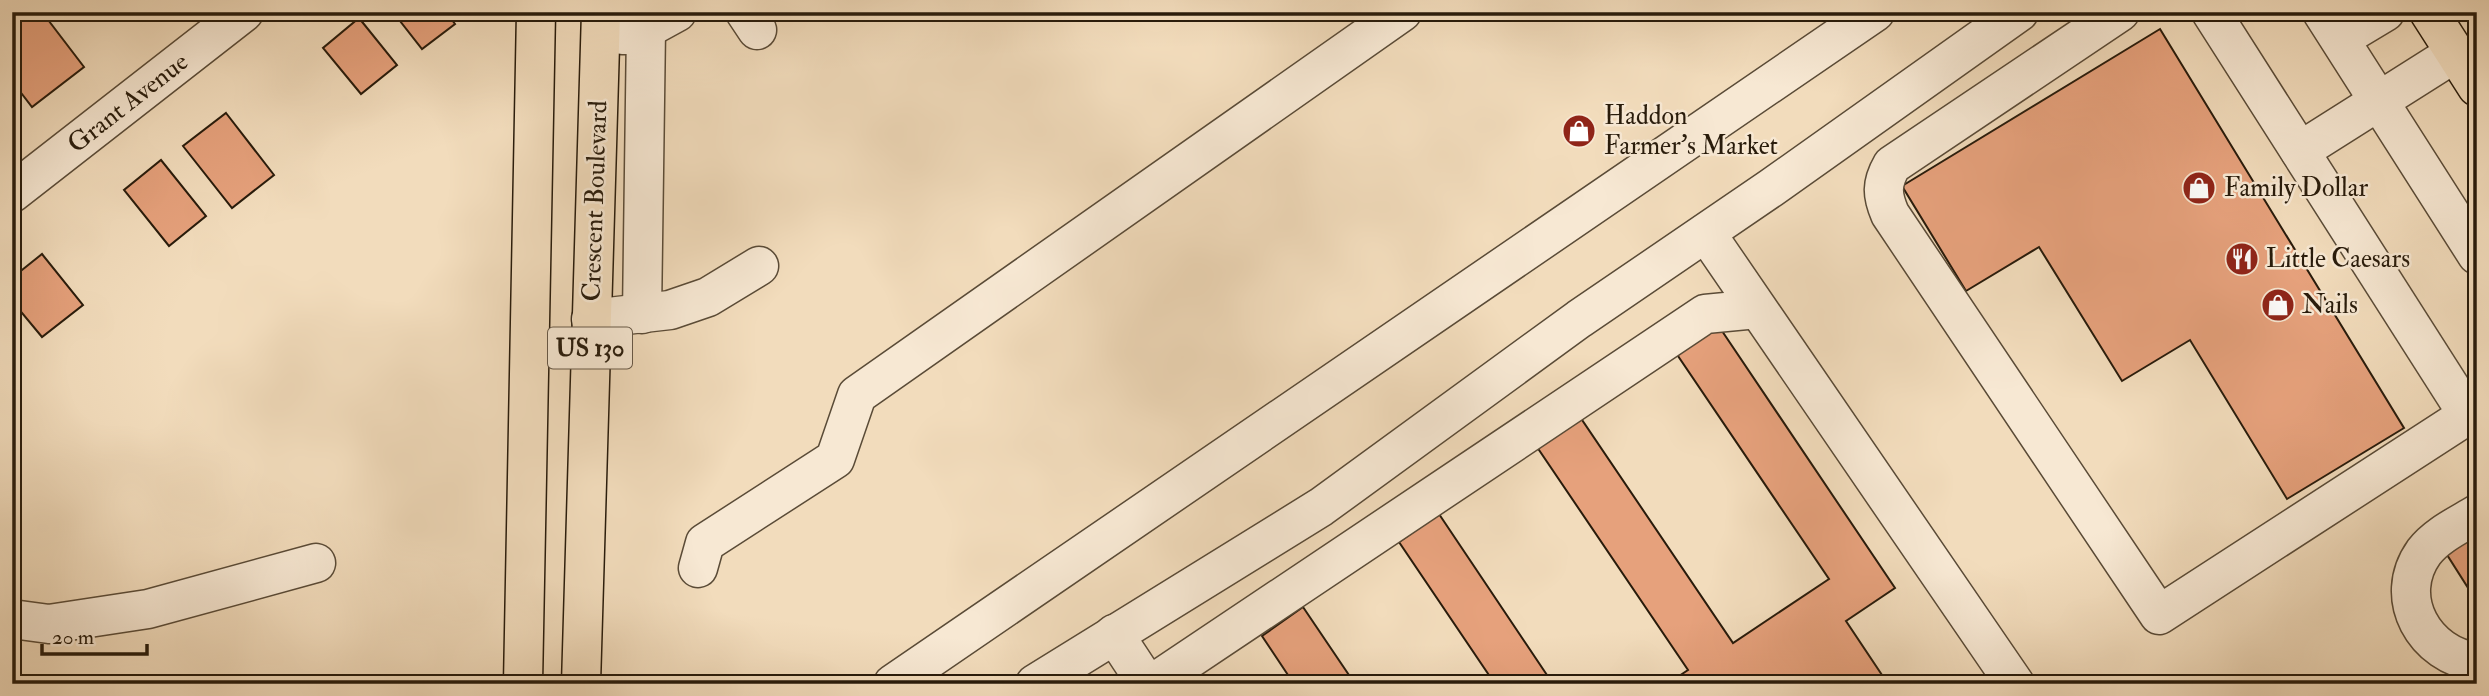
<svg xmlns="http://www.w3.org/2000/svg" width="2489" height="696" font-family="'IM FELL Double Pica',serif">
	<rect width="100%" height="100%" fill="#f2dcbc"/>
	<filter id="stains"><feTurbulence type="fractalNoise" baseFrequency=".00286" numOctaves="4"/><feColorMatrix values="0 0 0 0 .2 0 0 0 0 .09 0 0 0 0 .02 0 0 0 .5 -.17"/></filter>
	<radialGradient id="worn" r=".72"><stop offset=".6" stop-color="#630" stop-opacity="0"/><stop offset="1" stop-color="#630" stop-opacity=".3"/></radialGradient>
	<g fill="#e6a17c" stroke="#281b0b" stroke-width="2">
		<polygon points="30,12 42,12 84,67 32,107 12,81 12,26"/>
		<polygon points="393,12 446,12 455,24 422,49"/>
		<polygon points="359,18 397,65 361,94 323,48"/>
		<polygon points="2160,29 2404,428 2287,499 2190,340 2122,381 2039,247 1966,291 1902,186"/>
		<polygon points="226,113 274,175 232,208 183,146"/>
		<polygon points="161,160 206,216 169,246 124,190"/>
		<polygon points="42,254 83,305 42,337 12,301 12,278"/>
		<polygon points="1718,325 1895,588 1846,621 1888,684 1667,684 1688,670 1537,447 1580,417 1733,643 1829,579 1676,353"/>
		<polygon points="1439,514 1553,684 1495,684 1399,542"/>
		<polygon points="2477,530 2477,602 2444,550"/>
		<polygon points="1303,607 1355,684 1294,684 1262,636"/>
	</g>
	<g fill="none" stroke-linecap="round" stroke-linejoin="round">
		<defs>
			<g id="minor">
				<polyline points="745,12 757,30"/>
				<path d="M2120 12 1892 165C1881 184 1882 195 1890 214L2159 615 2477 409"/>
				<polyline points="2211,12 2468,415"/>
				<polyline points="2322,12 2477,255"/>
				<polyline points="622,35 635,35 677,12"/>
				<polyline points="2340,39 2385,12"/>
				<polyline points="2300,151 2455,53"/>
				<polyline points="12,193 244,12"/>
				<polyline points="1706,233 2015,684"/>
				<polyline points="642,314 646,29"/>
				<polyline points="591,319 670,310 708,297 759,266"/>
				<path d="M2477 514C2459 525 2437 535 2424 552 2391 598 2425 656 2477 662"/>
				<polyline points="698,568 705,543 835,459 857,395 1402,12"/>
				<polyline points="12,619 49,624 148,609 316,563"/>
				<polyline points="1114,634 1147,684"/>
				<polyline points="893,684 1875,12"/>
				<polyline points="1035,684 1321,507 1579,319 1771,188 2019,12"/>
				<polyline points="1152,684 1705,314 1757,309"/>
			</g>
			<polyline id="major" points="2429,12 2477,87"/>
			<g id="highway">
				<polyline points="523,684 536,12"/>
				<polyline points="581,684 601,12"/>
			</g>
		</defs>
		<use href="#minor" stroke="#5a4b37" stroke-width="41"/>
		<use href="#major" stroke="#281b0b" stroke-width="41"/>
		<use href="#highway" stroke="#281b0b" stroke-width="41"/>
		<use href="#minor" stroke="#f7e8d3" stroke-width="38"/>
		<use href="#major" stroke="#f2dcbc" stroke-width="38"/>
		<use href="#highway" stroke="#f2dcbc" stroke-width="38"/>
	</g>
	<defs>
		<symbol id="shop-disc" viewBox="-11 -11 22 22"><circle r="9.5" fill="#8f2418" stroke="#f7e8d3"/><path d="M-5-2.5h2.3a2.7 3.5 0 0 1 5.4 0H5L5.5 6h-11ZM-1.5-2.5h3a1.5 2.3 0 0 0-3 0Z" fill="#fff"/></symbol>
		<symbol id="restaurant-disc" viewBox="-11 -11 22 22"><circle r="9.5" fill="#8f2418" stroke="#f7e8d3"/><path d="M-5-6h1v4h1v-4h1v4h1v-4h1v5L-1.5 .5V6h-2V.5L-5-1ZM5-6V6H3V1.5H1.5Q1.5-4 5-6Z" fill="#fff"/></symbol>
	</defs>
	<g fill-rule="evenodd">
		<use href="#shop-disc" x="1560" y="112" width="38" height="38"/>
		<use href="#shop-disc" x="2180" y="169" width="38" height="38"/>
		<use href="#restaurant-disc" x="2223" y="240" width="38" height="38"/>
		<use href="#shop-disc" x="2259" y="286" width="38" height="38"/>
	</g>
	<g text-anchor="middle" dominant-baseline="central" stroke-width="5" stroke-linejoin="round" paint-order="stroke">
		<rect fill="#f7e8d3" stroke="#665847" stroke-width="2" x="548" y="327.5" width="84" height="41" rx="5"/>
		<g font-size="24" font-weight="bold" fill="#281b0b">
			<text x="590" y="348">US 130</text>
		</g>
		<g font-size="26" fill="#281b0b" stroke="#f7e8d3">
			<text transform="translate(128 103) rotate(-38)">Grant Avenue</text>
			<text transform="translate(595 201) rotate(-88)">Crescent Boulevard</text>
		</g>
		<g font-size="26" fill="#281b0b" stroke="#f7e8d3" text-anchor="start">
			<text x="1604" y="116">Haddon<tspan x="1604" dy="30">Farmer's Market</tspan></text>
			<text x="2224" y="188">Family Dollar</text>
			<text x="2266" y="259">Little Caesars</text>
			<text x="2302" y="305">Nails</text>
		</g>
	</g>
	<rect width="2489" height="696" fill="none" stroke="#f2dcbc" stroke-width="42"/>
	<rect x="14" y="14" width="2461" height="668" fill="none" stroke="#281b0b" stroke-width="3.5"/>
	<rect x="21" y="21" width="2447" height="654" fill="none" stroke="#281b0b" stroke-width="2"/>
	<path d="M42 644v10h105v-10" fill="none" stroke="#281b0b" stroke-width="3.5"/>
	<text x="52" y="644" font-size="21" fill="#281b0b" stroke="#f7e8d3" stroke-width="5" paint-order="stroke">20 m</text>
	<rect width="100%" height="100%" filter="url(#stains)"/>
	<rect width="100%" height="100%" fill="url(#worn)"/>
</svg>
